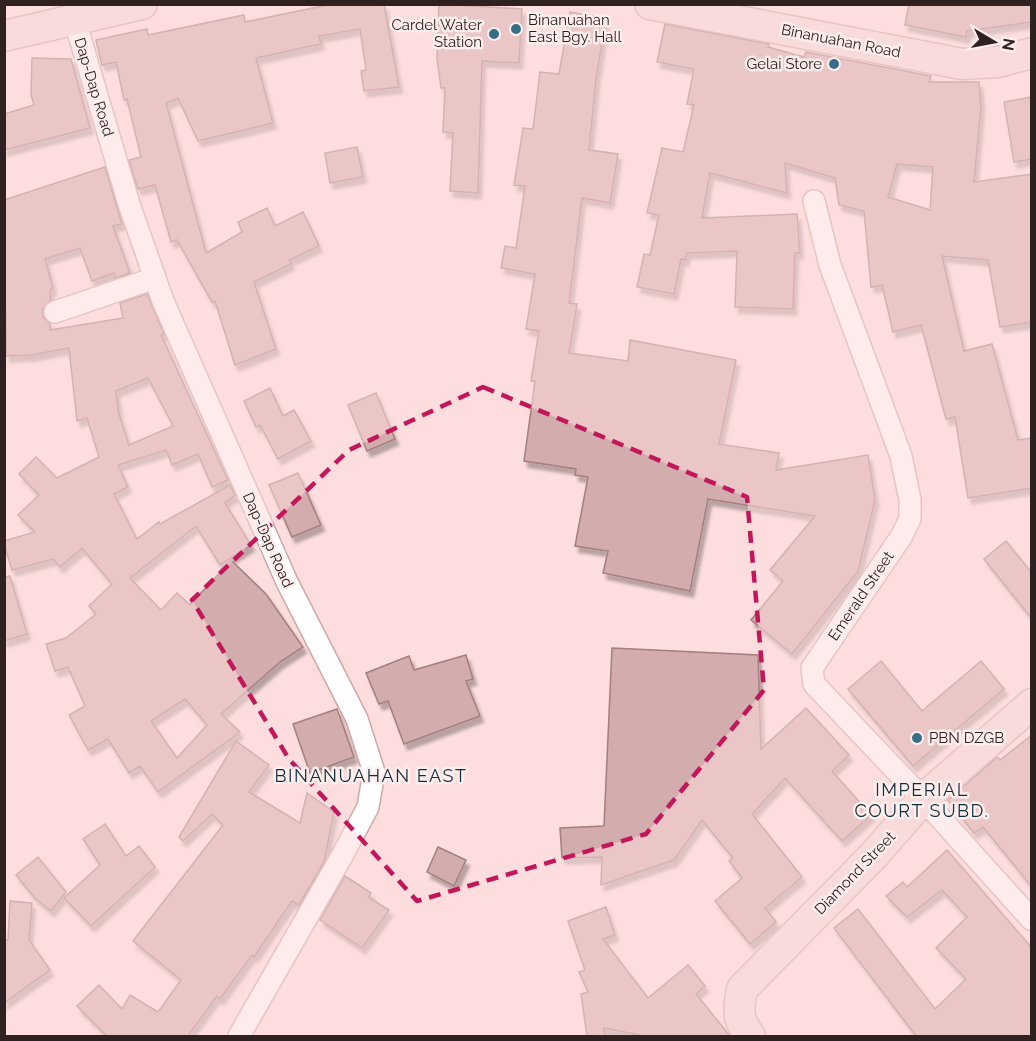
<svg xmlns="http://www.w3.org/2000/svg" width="1036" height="1041" font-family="Raleway,sans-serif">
	<defs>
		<filter id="shadow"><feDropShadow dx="3.5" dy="6" stdDeviation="1.5" flood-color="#0004"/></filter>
	</defs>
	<rect width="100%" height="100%" fill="#fddddd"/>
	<g fill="#d3acad" stroke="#a37f7f" stroke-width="1.5" fill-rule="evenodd" filter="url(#shadow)">
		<polygon points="332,4 384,4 399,87 364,91 361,71 366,70 360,29 319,36 321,44 256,58 273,123 198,141 178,98 166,103 206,253 242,232 238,222 267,208 275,226 303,212 319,246 289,260 291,264 254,282 276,349 235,365 215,301 212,302 177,240 171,242 155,185 138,189 129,160 141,157 127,99 124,100 116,62 102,65 96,40 147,29 148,35 244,15 245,22"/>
		<polygon points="439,4 522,9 519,63 482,61 478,193 450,191 453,133 443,132 445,88 441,88 437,59"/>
		<polygon points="909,4 1032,4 1032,22 967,31 966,37 905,25"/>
		<polygon points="570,12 606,18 596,79 589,150 618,154 610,203 582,198 569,303 577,304 569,353 628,361 630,340 736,360 719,444 779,453 776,470 868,455 875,500 858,571 792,654 751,620 783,581 770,570 815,516 708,499 690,591 603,573 608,551 575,546 588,477 575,475 576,469 524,461 535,381 531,381 539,331 526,329 535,274 501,268 505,246 516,248 525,186 514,185 523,128 533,129 540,72 559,74"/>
		<path d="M665 24 769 44 768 47 804 57 806 52 931 76 929 82H979L981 106 974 182 1032 174V322L1000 327 988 260 942 256 964 351 992 344 1018 440 1032 438V488L968 498 955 417 946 419 921 325 893 332 882 285 871 287 864 211 839 205 835 178 785 163 787 193 710 173 702 218 797 214 800 253H795L793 309 735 307 737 251 687 253 685 260 681 259 674 294 637 287 644 254 650 255 659 215 647 213 662 148 683 152 694 105 687 104 694 69 657 62ZM897 164 933 167 930 210 888 197Z"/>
		<polygon points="32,58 71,59 90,128 4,150 4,114 34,105 31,95"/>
		<polygon points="1032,97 1032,159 1014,162 1004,102"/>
		<polygon points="357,147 363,177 330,183 325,153"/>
		<path d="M105 167 122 224 113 226 130 273 115 278 114 273 92 281 80 248 45 259 53 288 50 290V301L43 309V317L50 323V330L123 318 120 303 147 294 164 334 161 335 228 480 212 487 198 454 172 465 166 450 118 465 128 487 114 494 137 539 159 522 160 524 230 485 235 495 225 503 251 545 220 565 196 526 130 578 161 610 177 593 190 605 231 560 266 594 303 647 280 662 221 714 240 732 158 792 140 766 129 773 108 739 88 750 69 715 85 706 68 667 55 671 46 644 66 638 96 614 89 606 112 584 82 548 60 567 53 559 12 570 4 544V541L35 532 18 515 39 495 19 474 36 457 57 478 99 457 87 418 77 421 69 348 32 355 6 356 4 200ZM148 378 173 426 129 445 119 414 116 391ZM185 699 207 725 177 758 151 721Z"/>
		<polygon points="270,388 283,416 294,410 311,441 278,459 260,425 256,427 244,401"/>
		<polygon points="376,393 395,439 367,451 348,405"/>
		<polygon points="298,473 321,525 292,537 269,485"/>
		<polygon points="1006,541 1032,573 1032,619 984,559"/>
		<polygon points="10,576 27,634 4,641 4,577"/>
		<polygon points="612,648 758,655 761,749 806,708 849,755 832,771 871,815 842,841 785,778 752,814 802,877 765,908 776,922 750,944 715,901 742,878 729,861 733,858 702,820 674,860 601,885 602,857 562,858 560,828 604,826"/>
		<polygon points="466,655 473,679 466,681 480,716 404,744 388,701 379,704 366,673 409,656 414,670"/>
		<polygon points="881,661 922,711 981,661 1004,689 913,766 848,689"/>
		<polygon points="337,709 354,757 310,773 293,724"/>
		<polygon points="1032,735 1032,887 983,827 974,833 948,800 997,757 1000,760"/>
		<polygon points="236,741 269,765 249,792 300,823 307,793 334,812 324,862 299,905 292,901 254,957 252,955 220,999 217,996 188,1036 107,1036 77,1006 99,985 122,1009 130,995 158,1012 181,980 133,941 223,825 212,814 183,841 179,837"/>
		<polygon points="105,824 126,856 139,846 155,867 91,926 64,898 100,865 83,839"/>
		<polygon points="438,847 466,860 454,886 427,872"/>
		<polygon points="947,850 1032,948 1032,1036 916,1036 834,928 858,909 935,1009 966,979 936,948 967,917 942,890 907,917 886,896 903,882 907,887"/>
		<polygon points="38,857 66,892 51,911 34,897 16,875"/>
		<polygon points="345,876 371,893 368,897 389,910 362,948 320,920"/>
		<polygon points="10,901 32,903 29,940 50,970 4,1003 4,940 8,940"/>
		<polygon points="606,907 615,935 603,939 648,998 688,965 705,986 696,994 730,1036 644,1036 604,1028 605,1036 587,1036 581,994 588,992 579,972 585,970 568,921"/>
	</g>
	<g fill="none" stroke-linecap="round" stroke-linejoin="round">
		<defs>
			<g id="street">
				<polyline points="75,21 129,204 163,301 287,582 357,719 374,772 368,807 342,856 239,1036"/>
				<polyline points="814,201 830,265 901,456 910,500 910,519 901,537 812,668 814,684 923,799 1032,920"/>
				<polyline points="55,312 155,278"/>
			</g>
			<g id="secondary">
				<polyline points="650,4 962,64 998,62 1032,53"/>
				<polyline points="4,36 142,4"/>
				<path d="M750 1036C737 1019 738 1010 742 989L874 855 923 799 1032 704"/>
			</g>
		</defs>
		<use href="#street" stroke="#cea7a7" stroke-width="24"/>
		<use href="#secondary" stroke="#cea7a7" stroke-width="33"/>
		<use href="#street" stroke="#fff" stroke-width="21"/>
		<use href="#secondary" stroke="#f4d9da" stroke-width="30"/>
	</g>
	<path d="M0 0H1036V1041H0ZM483 387 747 497 764 690 646 834 417 901 289 759 192 600 349 450Z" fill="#fddddd" fill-opacity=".55" fill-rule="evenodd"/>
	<path fill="none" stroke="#c2185b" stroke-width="4.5" stroke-dasharray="12 8" stroke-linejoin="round" d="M483 387 747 497 764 690 646 834 417 901 289 759 192 600 349 450Z"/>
	<g fill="#346f87" stroke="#fee" stroke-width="2">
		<circle cx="516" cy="29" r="6"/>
		<circle cx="494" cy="34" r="6"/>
		<circle cx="834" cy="64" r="6"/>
		<circle cx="917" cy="738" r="6"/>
	</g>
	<g text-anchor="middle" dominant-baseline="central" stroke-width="5" stroke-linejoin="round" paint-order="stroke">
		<g font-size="15" fill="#302121" stroke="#fee" text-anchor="start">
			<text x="528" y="20">Binanuahan<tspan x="528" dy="17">East Bgy. Hall</tspan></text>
			<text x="482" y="25" text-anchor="end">Cardel Water<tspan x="482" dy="17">Station</tspan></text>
			<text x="822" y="64" text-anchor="end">Gelai Store</text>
			<text x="929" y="738">PBN DZGB</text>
		</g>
		<g font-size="15" fill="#302121" stroke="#fee">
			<text transform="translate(841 41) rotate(11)">Binanuahan Road</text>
			<text transform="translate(94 87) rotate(73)">Dap-Dap Road</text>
			<text transform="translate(268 540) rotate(66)">Dap-Dap Road</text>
			<text transform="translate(861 596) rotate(-56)">Emerald Street</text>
			<text transform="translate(855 873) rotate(-46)">Diamond Street</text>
		</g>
		<g font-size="18" letter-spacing="1.5" fill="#112d39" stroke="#fee">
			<text x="371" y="775">BINANUAHAN EAST</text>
			<text x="922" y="789">IMPERIAL<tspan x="922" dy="21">COURT SUBD.</tspan></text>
		</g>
	</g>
	<rect width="1036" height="1041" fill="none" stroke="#302121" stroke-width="12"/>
	<g transform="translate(994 42) rotate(100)" stroke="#ffeeee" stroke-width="4.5" paint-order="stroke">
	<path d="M0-4.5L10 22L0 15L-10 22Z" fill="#302121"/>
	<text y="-9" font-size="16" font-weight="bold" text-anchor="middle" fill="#302121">N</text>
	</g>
</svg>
